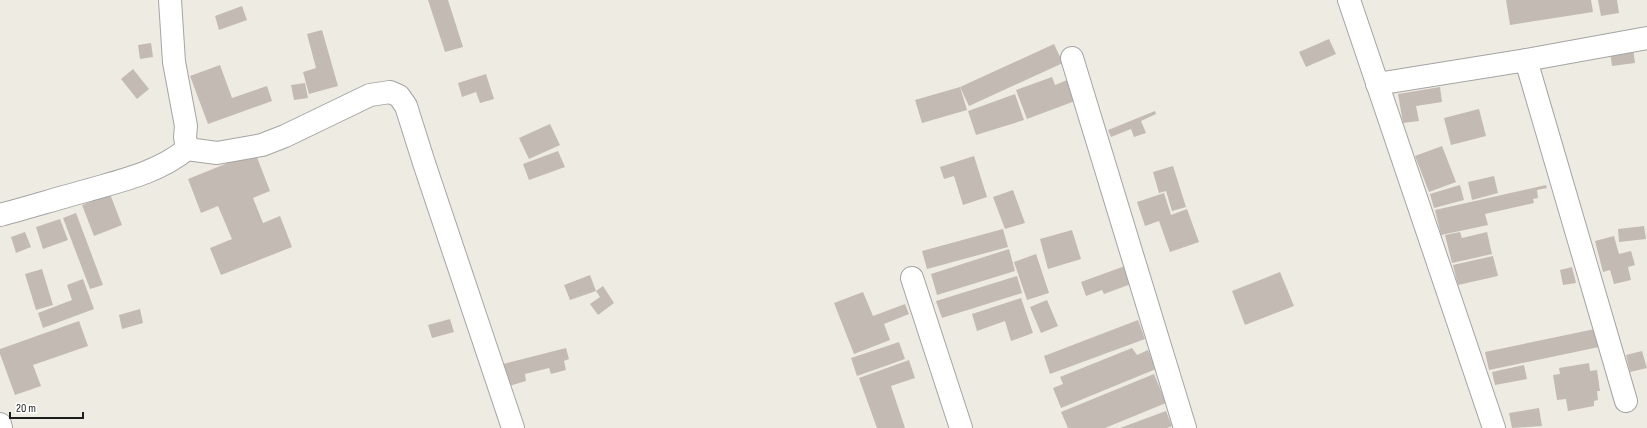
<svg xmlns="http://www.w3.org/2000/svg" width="1647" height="428" font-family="'Sofia Sans Condensed',sans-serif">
	<rect width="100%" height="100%" fill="#eeebe3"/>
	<g fill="#c3bab3">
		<polygon points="428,0 448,0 463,47 445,52"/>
		<polygon points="1506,0 1591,0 1593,12 1510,25"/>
		<polygon points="1598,0 1617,0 1619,13 1601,16"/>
		<polygon points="242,6 247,20 219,30 215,16"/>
		<polygon points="322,30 338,86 309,94 303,72 316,68 307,34"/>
		<polygon points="1329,39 1336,54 1306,67 1299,52"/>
		<polygon points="151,43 153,57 140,59 138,45"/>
		<polygon points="1054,44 1063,63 969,106 960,87"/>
		<polygon points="1633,48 1635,63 1612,66 1610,51"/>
		<polygon points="220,65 232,98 267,86 272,101 208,124 190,76"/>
		<polygon points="133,69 149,89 137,99 121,79"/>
		<polygon points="486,74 494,99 480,103 476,92 462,97 458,83"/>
		<polygon points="1052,77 1055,85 1067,80 1075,101 1027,119 1016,90"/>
		<polygon points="305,83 308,98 294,100 291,85"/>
		<polygon points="960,87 967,110 922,123 915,100"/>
		<polygon points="1440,87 1442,102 1416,106 1419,121 1403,123 1398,94"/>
		<polygon points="1015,94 1024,120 976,135 968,111"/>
		<polygon points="1479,109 1486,136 1451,145 1444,118"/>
		<polygon points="1155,111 1156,114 1141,121 1146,133 1134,137 1131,129 1111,137 1108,130"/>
		<polygon points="550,124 560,145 529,159 519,138"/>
		<polygon points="1442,146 1456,182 1429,192 1415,156"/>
		<polygon points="558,151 565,167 529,180 523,164"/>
		<polygon points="255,152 270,191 253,198 263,223 280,216 292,247 221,275 210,248 232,239 218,206 201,213 188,179"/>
		<polygon points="974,156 987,197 963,205 954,176 944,179 940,167"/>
		<polygon points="1173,166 1186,207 1172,211 1166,191 1159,193 1153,172"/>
		<polygon points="1494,176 1498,193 1472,200 1468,182"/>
		<polygon points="1460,185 1464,200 1434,208 1430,194"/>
		<polygon points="1546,185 1547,188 1537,190 1538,198 1533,199 1534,203 1485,214 1488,225 1441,235 1435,210"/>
		<polygon points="1013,190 1025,223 1005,229 993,197"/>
		<polygon points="1164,193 1171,215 1187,209 1199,242 1170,252 1159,221 1145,226 1137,202"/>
		<polygon points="110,194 122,225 94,236 82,205"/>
		<polygon points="76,213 103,285 90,289 63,218"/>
		<polygon points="60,219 68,240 43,249 36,227"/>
		<polygon points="1644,226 1646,239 1619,242 1618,229"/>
		<polygon points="1003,229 1008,247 927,269 922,251"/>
		<polygon points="1072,230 1081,259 1048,269 1040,239"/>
		<polygon points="25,232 31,247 16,253 11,237"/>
		<polygon points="1460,232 1462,238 1487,232 1492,254 1452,263 1445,235"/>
		<polygon points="1614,236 1619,254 1631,251 1635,265 1628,267 1631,280 1614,284 1610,270 1603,272 1595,241"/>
		<polygon points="1009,249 1015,271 937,295 931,274"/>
		<polygon points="1036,254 1049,293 1027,300 1014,262"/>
		<polygon points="1493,256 1498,276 1458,285 1453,265"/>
		<polygon points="1125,266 1131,284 1104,294 1102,290 1086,296 1081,282"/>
		<polygon points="1572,267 1576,283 1563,285 1560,270"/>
		<polygon points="42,269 53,305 36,310 25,274"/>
		<polygon points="1280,272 1294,306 1245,325 1232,291"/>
		<polygon points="590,275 596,291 570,300 564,285"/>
		<polygon points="1017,276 1022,293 942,318 936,301"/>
		<polygon points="83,279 94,309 43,328 38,313 72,300 67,285"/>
		<polygon points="603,286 614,303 598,315 590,304 600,297 596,291"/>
		<polygon points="863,292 873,316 905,304 909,314 884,324 890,340 854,354 834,303"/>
		<polygon points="1021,298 1033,333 1011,341 1005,321 977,331 972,314"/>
		<polygon points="1047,300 1058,326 1041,333 1030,307"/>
		<polygon points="140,309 143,323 122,329 119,315"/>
		<polygon points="450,319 454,332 432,338 428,325"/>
		<polygon points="1138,320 1145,339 1050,374 1044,356"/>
		<polygon points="79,321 88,346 33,365 41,386 15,395 0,354 0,349"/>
		<polygon points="1595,329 1599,347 1489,370 1485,352"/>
		<polygon points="899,342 905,359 857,376 851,358"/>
		<polygon points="566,348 569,359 564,361 566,370 551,374 549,368 525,374 526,381 509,386 503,364"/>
		<polygon points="1132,348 1137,355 1148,350 1156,369 1061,408 1053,388 1063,384 1060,377"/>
		<polygon points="1642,351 1647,368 1630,372 1626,355"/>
		<polygon points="909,360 915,378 891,386 905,428 877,428 859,378"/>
		<polygon points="1589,363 1590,371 1597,370 1600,391 1597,391 1598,400 1594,401 1594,406 1568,411 1566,399 1557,400 1553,375 1560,374 1559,368"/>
		<polygon points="1524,365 1527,379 1495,385 1492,372"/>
		<polygon points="1154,374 1166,403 1105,428 1068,428 1061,412"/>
		<polygon points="1539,408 1542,426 1512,428 1509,413"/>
		<polygon points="1166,411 1172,426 1167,428 1120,428"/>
	</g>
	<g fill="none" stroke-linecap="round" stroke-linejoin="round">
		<defs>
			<g id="minor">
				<polyline points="1349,0 1494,428"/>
				<polyline points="1072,58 1185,428"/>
				<polyline points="1526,60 1626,401"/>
				<polyline points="1377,84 1526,60 1647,38"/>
				<polyline points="187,149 217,153 262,145 285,136 370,95 390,92 399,96 406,106 424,163 513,428"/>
				<path d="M0 215C30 207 59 198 89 190 123 180 159 172 187 149L185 137 186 126 174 62 170 0"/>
				<polyline points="912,278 961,428"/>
				<polyline points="0,424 1,428"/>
			</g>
		</defs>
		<use href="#minor" stroke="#a4a4a4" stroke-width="24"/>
		<use href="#minor" stroke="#fff" stroke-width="22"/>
	</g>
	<path d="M10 412v6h73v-6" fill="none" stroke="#1d1d1d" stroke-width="2"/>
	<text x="16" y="412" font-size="12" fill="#1d1d1d" stroke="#ffffff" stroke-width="3" paint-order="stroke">20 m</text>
</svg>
